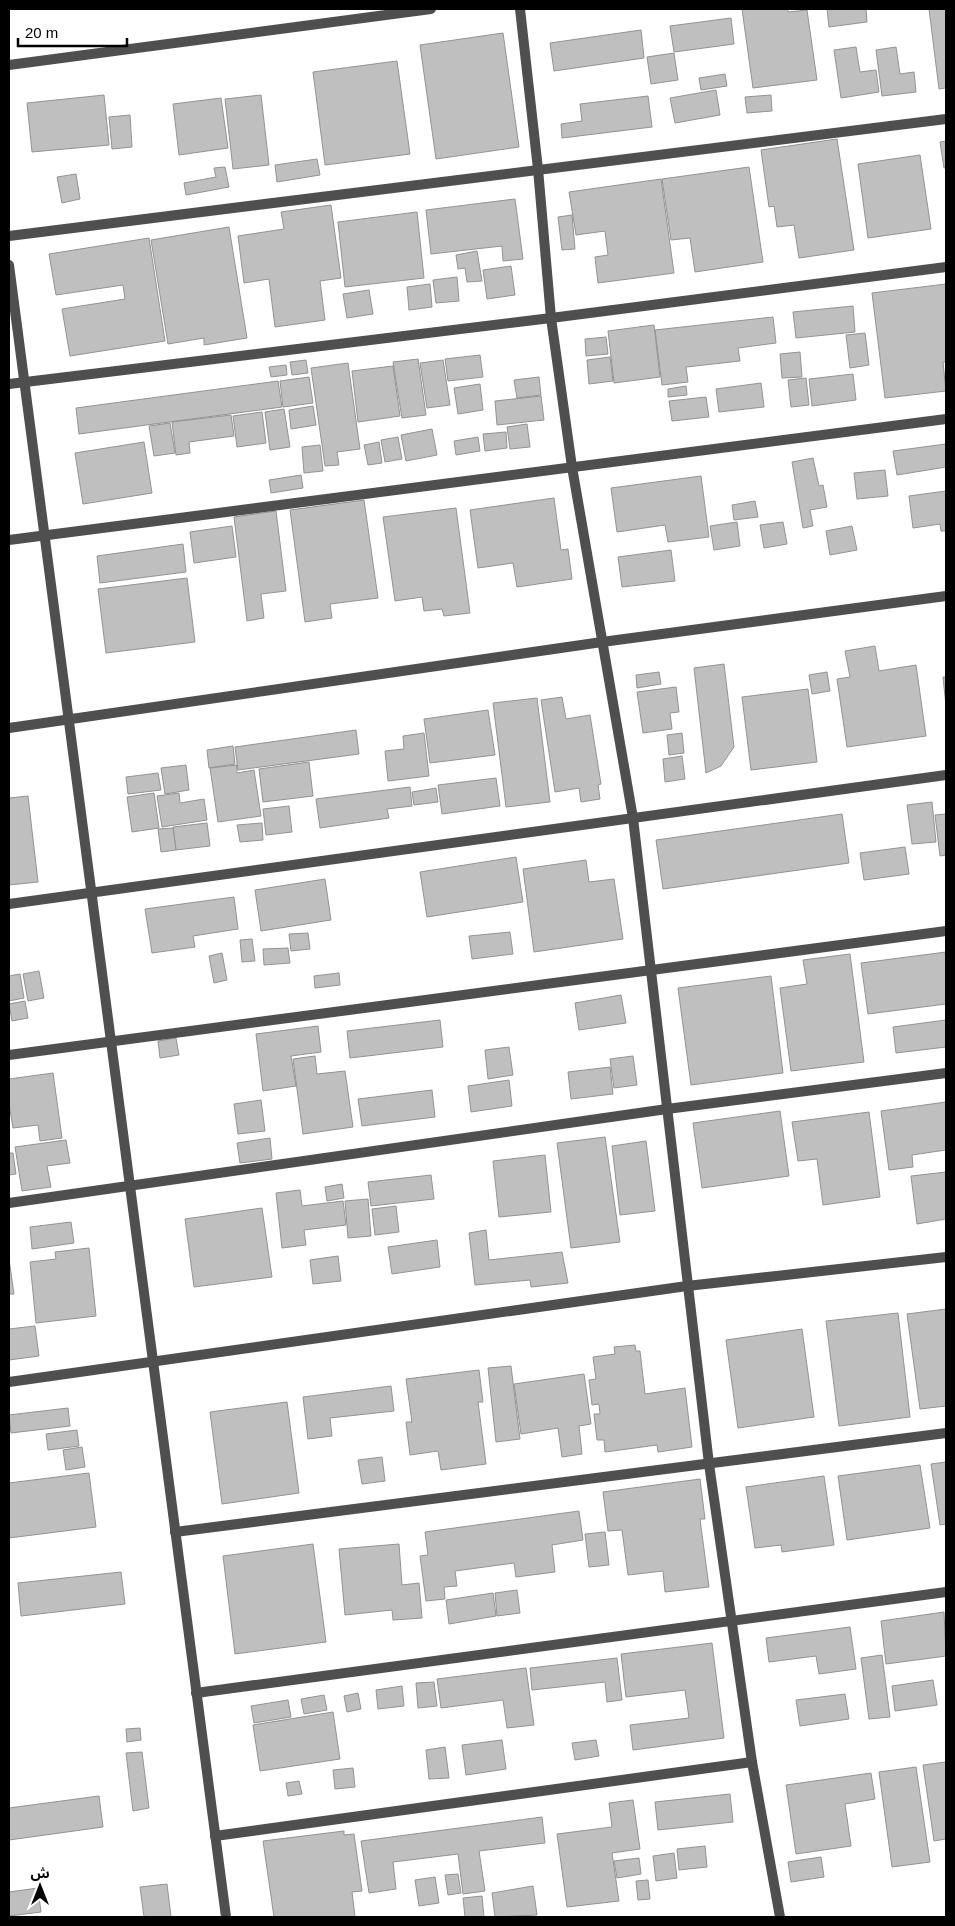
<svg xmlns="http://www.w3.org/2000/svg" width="955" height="1926" font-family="Helvetica,'Noto Sans Arabic',sans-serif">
	<rect width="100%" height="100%" fill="#fff"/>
	<g fill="#bfbfbf" stroke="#939393">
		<polygon points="742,9 788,9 788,12 807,10 817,80 753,88"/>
		<polygon points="827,9 866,9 867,22 829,27"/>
		<polygon points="929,9 946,9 946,88 939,89"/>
		<polygon points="731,18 734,44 674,52 670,26"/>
		<polygon points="641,30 644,58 554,71 550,43"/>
		<polygon points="503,33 519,147 436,159 420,45"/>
		<polygon points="856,47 860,72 876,70 879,92 841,98 834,50"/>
		<polygon points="896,47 900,74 914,72 916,92 882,96 876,50"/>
		<polygon points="674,53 678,80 651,84 647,57"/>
		<polygon points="397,61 410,154 325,165 313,72"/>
		<polygon points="725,74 727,86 701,90 699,78"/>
		<polygon points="716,90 720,115 675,123 670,98"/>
		<polygon points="104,95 109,145 32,152 27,103"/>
		<polygon points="261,95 269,165 233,169 225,99"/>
		<polygon points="771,95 772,111 747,113 745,97"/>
		<polygon points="648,96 652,127 562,138 561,124 582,121 580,104"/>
		<polygon points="221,98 228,148 179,155 173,104"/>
		<polygon points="130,115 132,147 112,149 109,117"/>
		<polygon points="837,139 854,250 799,258 794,225 777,227 774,206 769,207 761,150"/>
		<polygon points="946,141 946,168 944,168 940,142"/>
		<polygon points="920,155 931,229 868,238 858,164"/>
		<polygon points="317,159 320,175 277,182 275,165"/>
		<polygon points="225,167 229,187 186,195 184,183 216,177 214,168"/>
		<polygon points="749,167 763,262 695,272 690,238 671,240 662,179"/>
		<polygon points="76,174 80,199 62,203 57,177"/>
		<polygon points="661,179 674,273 598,283 595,257 608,255 605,231 576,235 569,192"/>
		<polygon points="515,199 523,259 503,261 502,246 431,254 426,210"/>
		<polygon points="331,205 341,278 320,281 325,320 275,327 269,279 244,283 238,236 284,229 281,212"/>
		<polygon points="417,212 424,278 345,287 338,222"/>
		<polygon points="572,215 575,249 562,250 558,217"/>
		<polygon points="229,227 247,338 204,345 204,338 168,344 151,240"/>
		<polygon points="149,238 165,341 70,356 62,309 125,299 123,285 56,295 49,254"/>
		<polygon points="477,251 482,281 467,282 465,268 458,269 456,255"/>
		<polygon points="511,266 515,295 487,299 483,270"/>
		<polygon points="457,277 459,301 436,303 433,280"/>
		<polygon points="430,284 432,307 409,310 407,287"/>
		<polygon points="946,284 946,362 943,362 946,391 885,398 872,293"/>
		<polygon points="369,290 373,314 347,318 343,294"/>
		<polygon points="853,306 855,332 796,338 793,312"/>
		<polygon points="773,317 776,343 738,348 740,361 686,367 688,382 662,385 655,330"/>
		<polygon points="654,325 660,377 614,383 608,331"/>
		<polygon points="865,333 869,365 850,368 846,335"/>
		<polygon points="606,337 608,354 586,356 585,339"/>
		<polygon points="800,352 802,377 782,378 780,354"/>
		<polygon points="480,355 483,377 448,381 445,359"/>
		<polygon points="610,357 613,381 589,384 587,360"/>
		<polygon points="418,359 426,415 402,418 393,362"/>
		<polygon points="306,360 308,373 292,375 290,362"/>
		<polygon points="443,360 450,405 427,408 420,363"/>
		<polygon points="348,363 360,449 337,452 339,465 325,466 311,368"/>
		<polygon points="286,365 287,375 271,377 269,367"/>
		<polygon points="393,366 400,416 358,422 352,371"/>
		<polygon points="853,374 856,400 812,406 809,379"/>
		<polygon points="309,377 313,403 283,407 280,381"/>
		<polygon points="539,377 541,395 517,398 514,380"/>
		<polygon points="806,378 809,405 791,407 788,380"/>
		<polygon points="278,381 282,407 79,434 76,408"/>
		<polygon points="761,383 764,407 719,412 716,389"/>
		<polygon points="480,384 483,410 458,414 454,388"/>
		<polygon points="686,386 687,395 668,397 668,389"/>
		<polygon points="541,396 544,420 497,425 495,401"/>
		<polygon points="706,397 709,417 672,421 669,401"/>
		<polygon points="313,406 316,425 291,429 289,410"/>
		<polygon points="284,409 290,447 270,450 265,412"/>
		<polygon points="262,412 266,443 237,447 233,416"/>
		<polygon points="231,415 234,436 189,442 190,453 176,455 172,422"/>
		<polygon points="170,423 175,453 154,456 149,426"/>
		<polygon points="527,424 530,447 510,449 507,427"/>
		<polygon points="432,429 437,455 406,461 401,435"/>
		<polygon points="506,432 507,448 485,451 483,434"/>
		<polygon points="398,437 402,459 385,462 381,440"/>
		<polygon points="478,437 480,451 456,455 454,441"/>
		<polygon points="144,442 152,493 83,504 75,453"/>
		<polygon points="379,442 382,463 368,465 364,445"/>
		<polygon points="946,444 946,467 897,475 893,451"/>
		<polygon points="320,445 323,471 304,473 302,447"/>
		<polygon points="813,458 819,486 823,485 827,507 810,510 813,526 803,528 792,462"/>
		<polygon points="885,470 888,496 857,499 854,473"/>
		<polygon points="301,475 303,488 271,493 269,480"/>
		<polygon points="701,476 709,537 668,542 665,525 617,532 611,488"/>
		<polygon points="946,491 946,531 941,531 940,524 913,528 909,496"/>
		<polygon points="554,498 561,550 568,549 572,579 517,587 513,563 478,568 470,510"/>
		<polygon points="364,500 378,598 330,604 332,618 305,622 290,510"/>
		<polygon points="755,501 758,517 734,520 732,505"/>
		<polygon points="456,508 470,613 444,616 442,609 424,611 422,597 395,601 383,517"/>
		<polygon points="276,511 286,591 261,594 264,618 247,621 234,517"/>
		<polygon points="737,522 740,546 714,550 710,526"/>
		<polygon points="783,522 787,544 764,548 760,525"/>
		<polygon points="232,526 236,557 194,563 190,532"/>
		<polygon points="852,526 857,550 830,555 826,531"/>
		<polygon points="183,544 186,572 100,583 97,556"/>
		<polygon points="671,550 675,581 622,587 618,557"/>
		<polygon points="187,578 195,642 106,653 98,589"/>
		<polygon points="875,646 879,671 916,665 926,736 847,747 837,679 850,677 845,651"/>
		<polygon points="724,664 734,747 721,766 706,773 694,668"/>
		<polygon points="659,672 661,684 637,688 636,675"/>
		<polygon points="827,672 830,691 812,694 809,675"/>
		<polygon points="943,677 946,677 946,706"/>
		<polygon points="676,687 679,712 670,713 672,729 643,733 637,692"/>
		<polygon points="808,689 817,762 751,770 742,697"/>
		<polygon points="562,697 566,719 590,715 601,784 598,785 600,799 581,802 579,788 555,792 541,700"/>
		<polygon points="537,698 550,802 506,807 493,703"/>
		<polygon points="488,710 495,755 430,763 424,719"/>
		<polygon points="356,730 359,754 238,770 235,747"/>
		<polygon points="424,733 429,776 388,781 385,751 404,749 403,736"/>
		<polygon points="682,733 684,753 669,755 667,735"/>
		<polygon points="233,746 235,764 209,768 207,750"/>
		<polygon points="682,756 685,779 665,782 663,759"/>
		<polygon points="309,762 313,796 263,802 259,769"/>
		<polygon points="186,765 189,790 165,794 161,768"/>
		<polygon points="237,765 237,773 254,770 261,816 218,822 210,768"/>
		<polygon points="158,773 161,790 128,794 126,777"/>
		<polygon points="496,778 500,806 442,814 438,785"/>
		<polygon points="410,787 412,806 387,809 389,818 320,828 316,799"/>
		<polygon points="436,788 438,802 414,805 412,792"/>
		<polygon points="154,793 159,828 132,832 127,797"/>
		<polygon points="179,793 180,803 204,799 207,820 162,827 157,796"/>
		<polygon points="28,796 38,882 9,885 9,798"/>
		<polygon points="932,802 936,842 912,844 907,805"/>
		<polygon points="289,806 292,832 266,835 263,809"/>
		<polygon points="842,814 849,863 663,889 656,840"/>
		<polygon points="946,814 946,855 940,856 935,815"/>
		<polygon points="207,823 210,846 176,850 173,827"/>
		<polygon points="262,823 263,840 240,842 237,825"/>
		<polygon points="173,828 176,850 161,852 158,829"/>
		<polygon points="905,847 909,874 864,880 860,853"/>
		<polygon points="516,857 523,902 427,917 420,872"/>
		<polygon points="586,860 589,882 614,879 623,939 534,952 523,869"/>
		<polygon points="325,879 331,920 261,931 255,890"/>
		<polygon points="234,897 238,929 193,936 195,947 152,953 145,909"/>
		<polygon points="510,932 513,954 472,959 469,936"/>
		<polygon points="308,933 310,949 291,951 289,934"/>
		<polygon points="252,939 255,961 242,962 240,940"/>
		<polygon points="288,948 290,963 264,965 263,949"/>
		<polygon points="946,952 946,1004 868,1014 861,963"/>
		<polygon points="222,953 227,980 214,983 209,956"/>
		<polygon points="850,954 864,1062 791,1071 780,988 807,984 803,960"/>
		<polygon points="39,971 44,998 28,1001 23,974"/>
		<polygon points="339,973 340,985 315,988 314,976"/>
		<polygon points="20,974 24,998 9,1001 9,976"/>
		<polygon points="771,976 783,1073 691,1085 678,988"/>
		<polygon points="621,995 626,1023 579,1030 575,1003"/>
		<polygon points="25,1001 28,1018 12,1021 9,1004"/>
		<polygon points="440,1020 443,1047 350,1058 347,1031"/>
		<polygon points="946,1020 946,1047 896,1053 893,1027"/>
		<polygon points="318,1026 321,1052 291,1056 296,1086 263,1091 256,1034"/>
		<polygon points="176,1038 179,1055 160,1058 158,1041"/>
		<polygon points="509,1047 513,1075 488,1079 485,1050"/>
		<polygon points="315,1056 317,1074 345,1071 353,1127 303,1134 293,1059"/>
		<polygon points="633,1056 637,1085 614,1088 610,1059"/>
		<polygon points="610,1067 613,1094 571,1099 568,1072"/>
		<polygon points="53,1073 62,1138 40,1141 38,1125 13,1128 9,1104 9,1079"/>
		<polygon points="509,1080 512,1106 471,1112 468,1086"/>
		<polygon points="432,1090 435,1117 362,1126 358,1099"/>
		<polygon points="261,1100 265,1131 238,1134 234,1104"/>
		<polygon points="946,1102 946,1150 912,1155 913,1167 889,1170 881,1111"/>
		<polygon points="780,1111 789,1176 702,1188 693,1123"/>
		<polygon points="869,1112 880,1197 823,1205 817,1159 798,1161 792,1122"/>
		<polygon points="605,1137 620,1242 571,1248 557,1143"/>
		<polygon points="270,1138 272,1159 240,1163 237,1143"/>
		<polygon points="66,1140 70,1163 47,1166 51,1187 22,1191 15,1147"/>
		<polygon points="646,1141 655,1211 620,1215 612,1146"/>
		<polygon points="9,1153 13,1153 16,1174 9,1175"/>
		<polygon points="545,1155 551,1212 499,1217 493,1161"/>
		<polygon points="946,1172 946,1219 917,1224 911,1176"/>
		<polygon points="431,1175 434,1199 371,1206 368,1182"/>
		<polygon points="342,1184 344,1198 327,1201 325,1187"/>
		<polygon points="300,1190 302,1206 343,1201 346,1225 304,1230 306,1245 282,1248 276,1193"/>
		<polygon points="368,1199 371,1236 348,1238 345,1201"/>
		<polygon points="396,1206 399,1232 375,1235 372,1209"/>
		<polygon points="262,1208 272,1277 194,1287 185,1219"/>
		<polygon points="71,1222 74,1243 32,1249 30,1227"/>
		<polygon points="486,1230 489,1260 562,1252 568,1283 531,1287 530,1280 475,1285 469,1233"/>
		<polygon points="437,1240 440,1267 392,1274 388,1247"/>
		<polygon points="89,1248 96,1316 36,1323 30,1262 56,1259 55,1252"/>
		<polygon points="338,1256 341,1281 313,1284 310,1260"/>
		<polygon points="9,1259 14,1294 9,1294"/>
		<polygon points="946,1309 946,1406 920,1409 907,1314"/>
		<polygon points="898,1313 910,1417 839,1426 826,1321"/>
		<polygon points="35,1326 39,1356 9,1360 9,1329"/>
		<polygon points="802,1329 814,1417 738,1428 726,1340"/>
		<polygon points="635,1345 636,1351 640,1351 645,1394 685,1388 692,1447 658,1452 657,1445 605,1452 604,1440 597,1440 594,1414 600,1414 599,1404 592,1405 589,1380 596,1379 593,1357 615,1354 614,1347"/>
		<polygon points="511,1366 520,1439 496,1442 488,1368"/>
		<polygon points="479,1370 483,1402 478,1402 486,1464 441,1470 438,1451 410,1455 406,1422 412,1422 406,1379"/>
		<polygon points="584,1374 591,1424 579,1426 582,1454 562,1457 558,1428 521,1434 514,1384"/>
		<polygon points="391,1386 394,1411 330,1418 332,1436 308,1439 303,1397"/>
		<polygon points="287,1402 299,1493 222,1504 210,1412"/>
		<polygon points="68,1408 70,1426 11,1433 9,1415"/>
		<polygon points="77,1430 79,1446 48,1450 46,1434"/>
		<polygon points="82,1447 85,1467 66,1470 63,1450"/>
		<polygon points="382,1457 385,1481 362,1484 358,1460"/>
		<polygon points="946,1462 946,1524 940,1525 931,1464"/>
		<polygon points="920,1465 930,1528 847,1540 838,1476"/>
		<polygon points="89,1473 96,1527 9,1538 9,1483"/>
		<polygon points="824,1476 834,1545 782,1552 781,1545 755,1548 746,1487"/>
		<polygon points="700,1479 705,1519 700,1519 709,1587 665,1592 663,1571 628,1575 622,1530 608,1531 603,1492"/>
		<polygon points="579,1511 583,1540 552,1545 555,1572 516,1577 514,1563 455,1571 457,1586 444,1587 445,1599 426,1601 420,1556 428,1555 425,1532"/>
		<polygon points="605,1532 609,1565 589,1567 585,1534"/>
		<polygon points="313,1544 326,1642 235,1654 223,1556"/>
		<polygon points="399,1544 402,1585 419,1583 422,1618 393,1620 392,1610 345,1615 339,1549"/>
		<polygon points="121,1572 125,1604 21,1616 18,1583"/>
		<polygon points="517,1590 520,1613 497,1616 495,1593"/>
		<polygon points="493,1593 496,1616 449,1624 446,1600"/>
		<polygon points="944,1612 946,1656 886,1664 881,1621"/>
		<polygon points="850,1627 856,1669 819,1674 816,1656 769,1662 766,1638"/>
		<polygon points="712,1643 724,1738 633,1750 630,1725 689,1718 685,1690 626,1697 621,1654"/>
		<polygon points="882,1655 890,1717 869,1719 861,1658"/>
		<polygon points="617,1658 622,1700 607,1702 605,1682 532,1690 530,1668"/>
		<polygon points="526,1668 534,1725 507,1728 503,1700 441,1708 437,1679"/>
		<polygon points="933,1680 937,1705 895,1711 892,1686"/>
		<polygon points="434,1682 437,1706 418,1708 416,1683"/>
		<polygon points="402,1686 404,1706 378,1709 376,1690"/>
		<polygon points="358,1693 361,1709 347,1712 344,1696"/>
		<polygon points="845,1694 849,1719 800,1726 796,1700"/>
		<polygon points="324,1695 327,1710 304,1714 301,1699"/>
		<polygon points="288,1700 291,1717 254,1723 251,1706"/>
		<polygon points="333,1712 340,1759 260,1771 253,1725"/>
		<polygon points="140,1728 141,1740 127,1742 126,1729"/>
		<polygon points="502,1740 506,1769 466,1775 462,1745"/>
		<polygon points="596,1740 599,1756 575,1760 572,1743"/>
		<polygon points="445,1747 449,1778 429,1779 426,1750"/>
		<polygon points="142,1752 149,1808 133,1811 126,1753"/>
		<polygon points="946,1762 946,1839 934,1841 923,1765"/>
		<polygon points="916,1767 930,1862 892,1867 879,1772"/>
		<polygon points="353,1768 355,1787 335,1789 333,1770"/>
		<polygon points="871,1773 875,1799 845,1804 851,1846 796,1854 786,1785"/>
		<polygon points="299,1781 302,1794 288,1796 286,1783"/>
		<polygon points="730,1794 733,1822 658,1830 655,1802"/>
		<polygon points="99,1796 103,1827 9,1840 9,1808"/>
		<polygon points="633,1800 640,1849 612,1853 619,1901 567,1907 557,1834 612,1827 609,1803"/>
		<polygon points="542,1817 545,1843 479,1851 485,1891 463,1894 458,1854 393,1862 396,1889 369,1893 361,1841"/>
		<polygon points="344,1831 344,1835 354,1834 362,1891 352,1892 355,1917 274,1917 263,1841"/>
		<polygon points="705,1846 707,1867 679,1870 677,1849"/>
		<polygon points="674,1853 677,1878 656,1881 653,1856"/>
		<polygon points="821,1857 824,1877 791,1882 788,1862"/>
		<polygon points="639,1858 641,1874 617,1878 614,1861"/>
		<polygon points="458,1874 461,1893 448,1895 445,1875"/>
		<polygon points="435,1877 439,1903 419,1906 415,1880"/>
		<polygon points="648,1880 650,1899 638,1900 636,1881"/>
		<polygon points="167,1884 171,1917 144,1917 140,1887"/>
		<polygon points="533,1886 537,1915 495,1917 492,1893"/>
		<polygon points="38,1888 41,1912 9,1916 9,1892"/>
		<polygon points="482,1896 484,1917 465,1917 463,1898"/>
	</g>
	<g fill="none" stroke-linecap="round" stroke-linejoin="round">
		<g stroke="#4f4f4f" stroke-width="10">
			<polyline points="520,9 538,169 551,318 572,467 633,818 709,1464 752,1762 780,1917"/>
			<polyline points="9,65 431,9"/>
			<polyline points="9,236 946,119"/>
			<polyline points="9,265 226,1917"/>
			<polyline points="9,384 551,318 946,267"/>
			<polyline points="9,540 946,419"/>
			<polyline points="9,728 602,642 946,596"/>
			<polyline points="9,904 946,775"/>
			<polyline points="9,1055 946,931"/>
			<polyline points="9,1203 667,1109 946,1073"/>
			<polyline points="9,1382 687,1286 946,1257"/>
			<polyline points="175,1532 946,1433"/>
			<polyline points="196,1693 946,1592"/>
			<polyline points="215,1836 752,1762"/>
		</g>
	</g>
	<rect width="955" height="1926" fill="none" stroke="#000000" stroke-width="20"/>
	<g transform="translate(40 1886)" stroke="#ffffff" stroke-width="4" paint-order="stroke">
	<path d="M0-4L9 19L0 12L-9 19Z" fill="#000000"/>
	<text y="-8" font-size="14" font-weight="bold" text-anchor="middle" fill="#000000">ش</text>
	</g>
	<path d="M18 38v8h109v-8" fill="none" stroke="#000000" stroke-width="2.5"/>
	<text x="25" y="38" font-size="15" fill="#000000" stroke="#ffffff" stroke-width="4" paint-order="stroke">20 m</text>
</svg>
